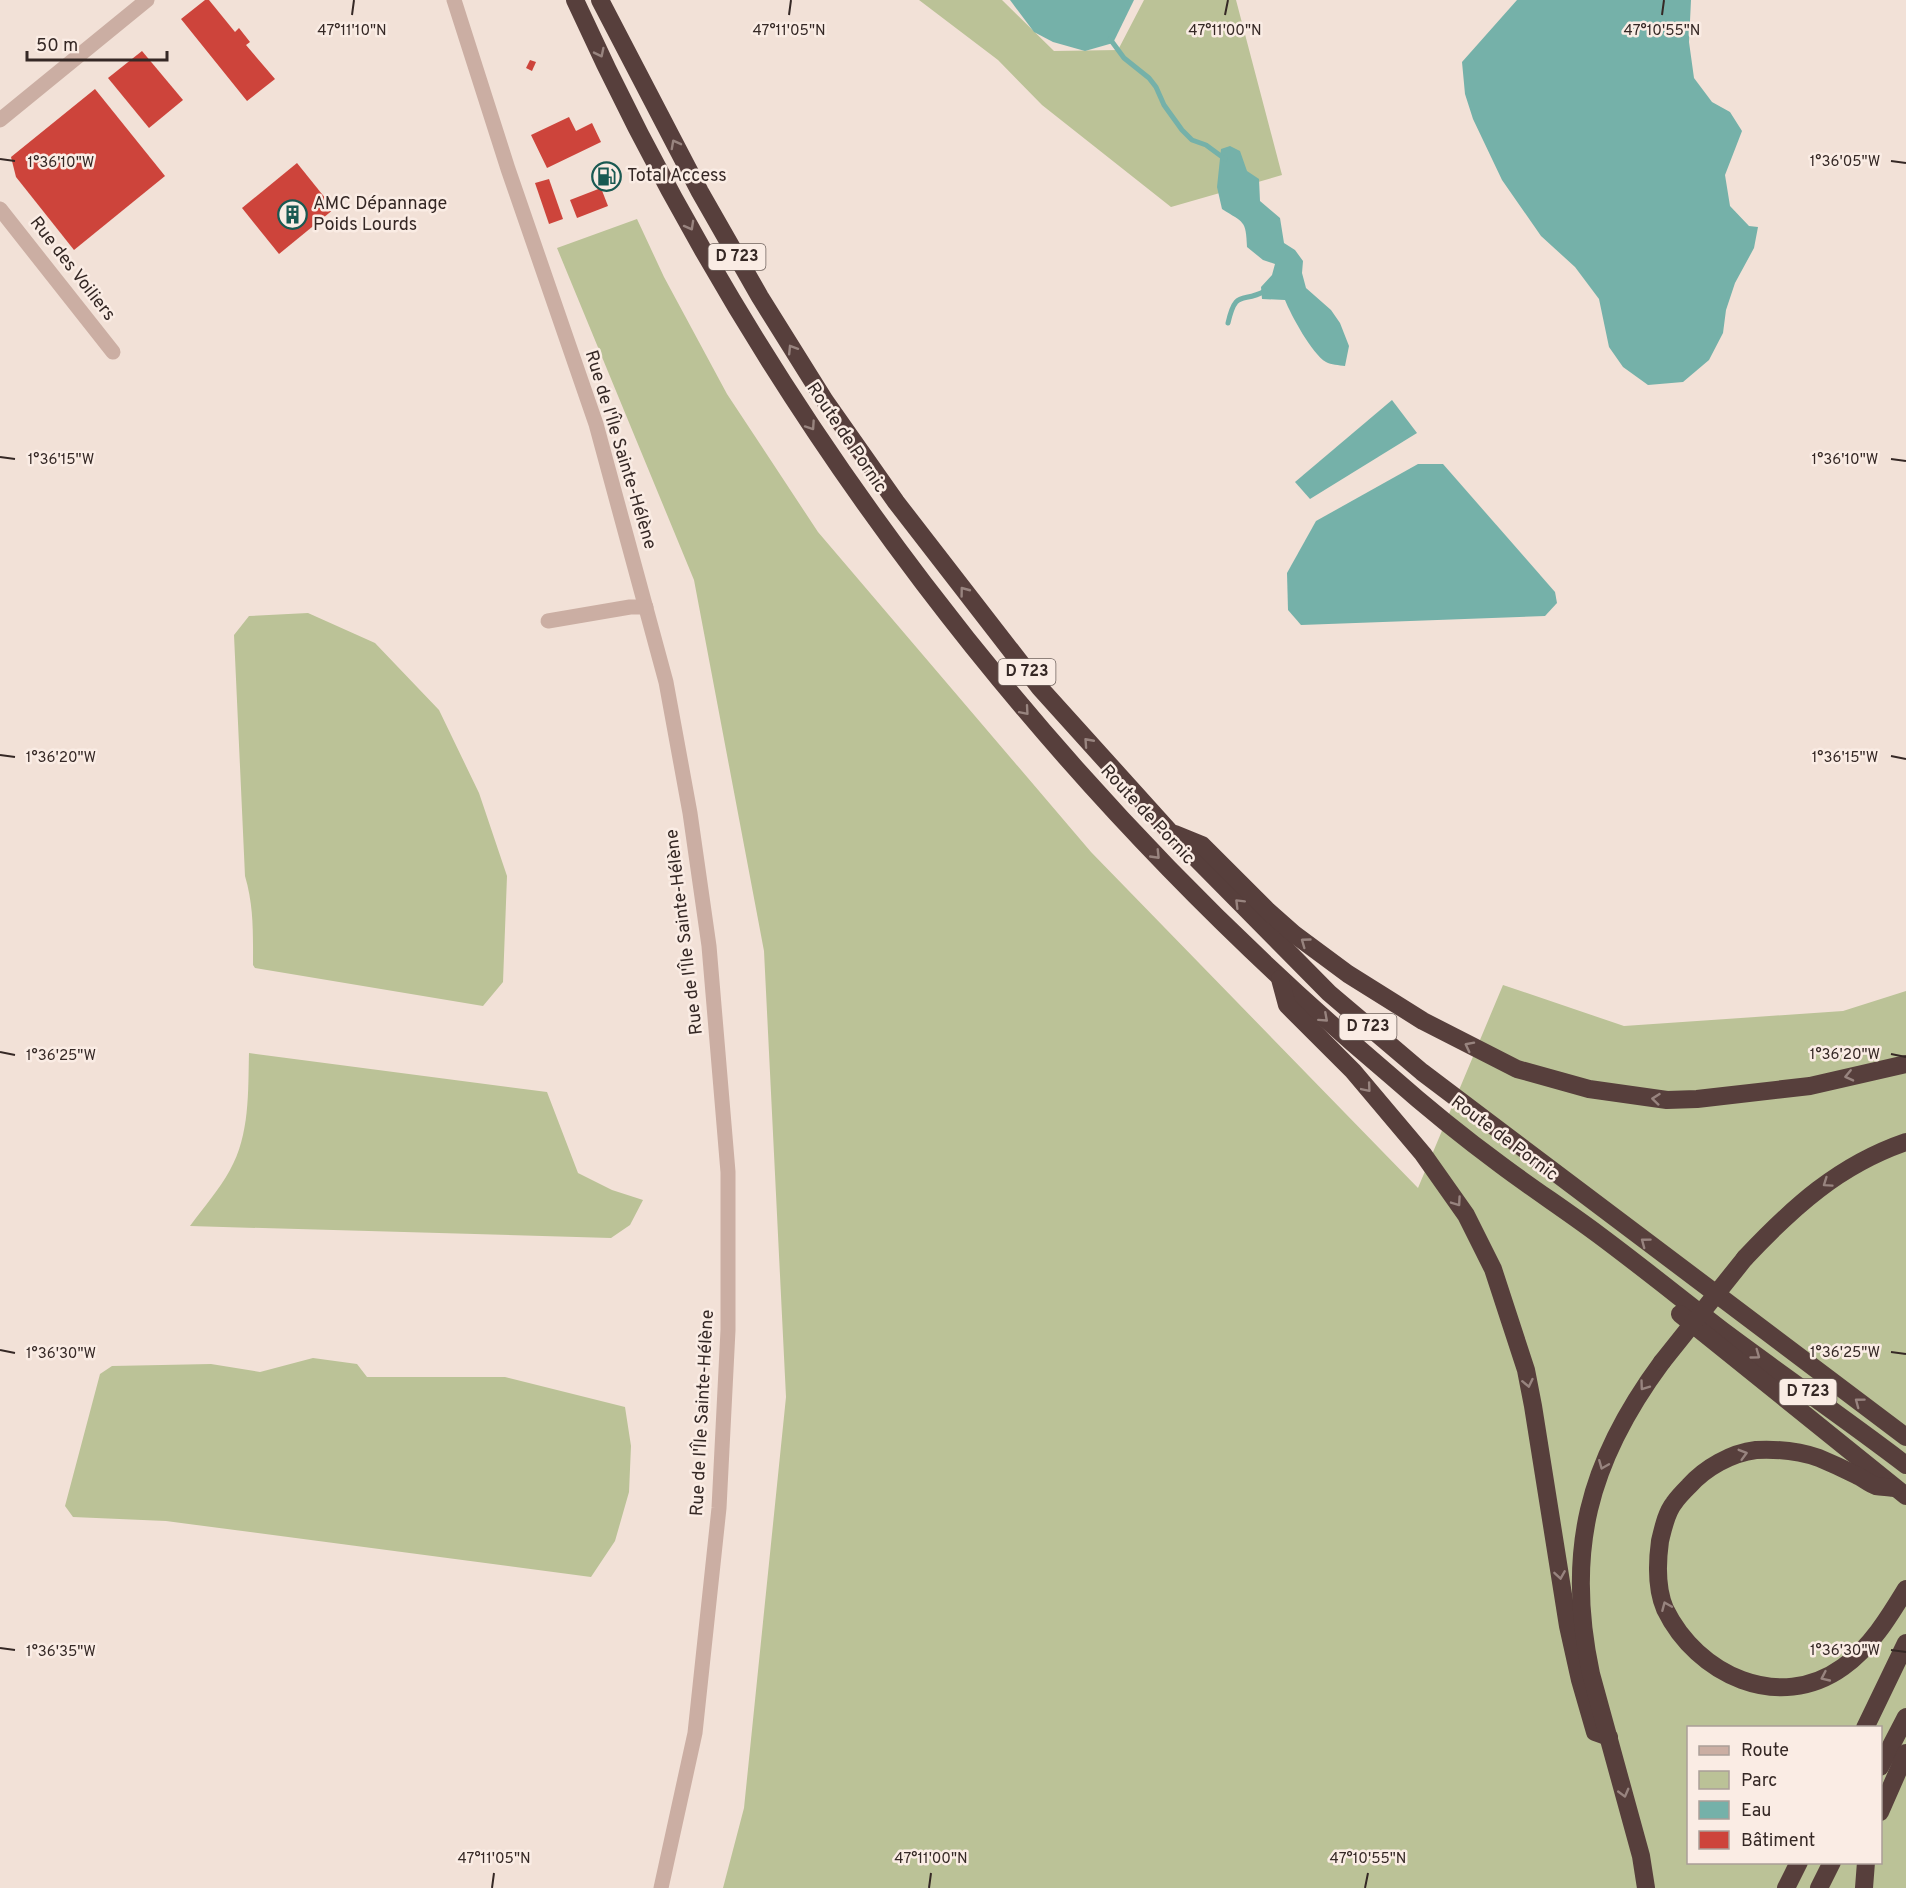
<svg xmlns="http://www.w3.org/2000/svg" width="1906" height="1888" font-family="Overpass,sans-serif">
	<rect width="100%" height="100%" fill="#f2e1d7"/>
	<g fill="#bbc297" fill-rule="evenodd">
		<polygon points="919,0 1002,0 1054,51 1118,50 1144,0 1236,0 1282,175 1171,207 1042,105 998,60"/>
		<path d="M637 219 664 277 727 394 818 532 1091 852 1418 1188 1503 985 1624 1026 1843 1011 1906 991V1888H723L744 1808 786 1397 764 951 694 580 557 248ZM1688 1728H1880V1862H1688Z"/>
		<path d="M308 613 375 643 439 710 479 793 507 876 503 982 483 1006 255 968 253 965C253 933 254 907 245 876L234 635 249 616Z"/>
		<path d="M249 1053 547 1092 578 1173 612 1190 643 1200 630 1225 611 1238 190 1226C203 1208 219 1190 230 1170 250 1135 248 1091 249 1053Z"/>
		<polygon points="313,1358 357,1364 367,1377 505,1377 625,1407 631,1446 629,1492 615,1541 591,1577 166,1521 73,1517 65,1506 100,1374 112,1366 211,1364 260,1372"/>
	</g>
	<g fill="#75b1a9">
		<polygon points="1010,0 1134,0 1113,43 1085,51 1053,42 1034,32"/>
		<polygon points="1517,0 1691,0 1689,42 1694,78 1712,102 1730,112 1742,131 1725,175 1730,206 1749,226 1758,227 1754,248 1735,283 1726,310 1723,333 1709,360 1683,382 1648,385 1623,367 1609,347 1599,299 1575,267 1541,236 1502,180 1473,119 1465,94 1462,62"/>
		<path d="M1230 146 1240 151 1247 171 1259 179 1260 201 1280 218 1284 243 1295 250 1303 261 1302 273 1306 288 1331 310 1340 323 1349 346 1345 366C1339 365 1331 365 1326 362 1312 354 1291 315 1285 300L1262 299 1261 287 1272 275 1275 264 1263 260 1247 247C1246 220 1244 223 1222 209L1217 187 1221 149Z"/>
		<polygon points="1392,400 1417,433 1310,499 1295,482"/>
		<polygon points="1418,464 1443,464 1555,592 1557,603 1545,616 1301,625 1288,610 1287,573 1316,521"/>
	</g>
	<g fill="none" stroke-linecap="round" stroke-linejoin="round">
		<g stroke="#75b1a9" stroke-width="5">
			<polyline points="1110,39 1124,58 1149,78 1156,87 1164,105 1182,130 1192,140 1206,145 1225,159"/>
			<path d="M1228 323C1236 288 1242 304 1265 291"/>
		</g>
	</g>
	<g fill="#cd443b">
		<polygon points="205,0 209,0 235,32 239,28 250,42 246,45 275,79 247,101 181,19"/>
		<polygon points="142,51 183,100 149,128 108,78"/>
		<polygon points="530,60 536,62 532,71 526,68"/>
		<polygon points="95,89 165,176 74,250 16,177 11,157"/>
		<polygon points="569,117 576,131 592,123 601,142 547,168 531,135"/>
		<polygon points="297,163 334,209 279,254 242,208"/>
		<polygon points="549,179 563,219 549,224 535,183"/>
		<polygon points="601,188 608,206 577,218 570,200"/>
	</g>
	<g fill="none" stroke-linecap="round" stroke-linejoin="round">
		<g stroke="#cbaea3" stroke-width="15">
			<polyline points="454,0 508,169 596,424 666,682 690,813 709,946 728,1172 728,1330 719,1508 695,1733 661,1888"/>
			<polyline points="0,120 147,0"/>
			<polyline points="0,209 113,352"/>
			<polyline points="548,621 630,607 646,607"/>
		</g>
		<g stroke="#573f3c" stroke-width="18">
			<path d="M575 0C763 414 1044 782 1391 1076 1426 1107 1463 1137 1501 1165 1533 1189 1567 1211 1599 1235 1642 1267 1684 1301 1727 1334 1786 1378 1847 1420 1906 1465"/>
			<polyline points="600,0 700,192 760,297 825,401 896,502 1040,688 1170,832 1329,993 1422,1072 1906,1437"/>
			<polyline points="1175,834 1202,845 1268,911 1294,934 1348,974 1423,1021 1517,1069 1589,1089 1667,1100 1697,1099 1810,1086 1906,1064"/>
			<polyline points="1280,979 1287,1005 1353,1071 1423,1154 1466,1215 1493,1269 1526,1370 1533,1406 1568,1626 1580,1680 1595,1732 1609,1737"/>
			<path d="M1745 1258C1793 1207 1839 1165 1906 1142"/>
			<polyline points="1680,1314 1906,1496"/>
			<path d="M1894 1488C1889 1487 1882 1487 1876 1486 1869 1484 1863 1478 1856 1475 1844 1469 1831 1463 1819 1458 1799 1451 1776 1449 1756 1450 1731 1453 1705 1468 1689 1486 1684 1491 1678 1497 1674 1503 1666 1513 1663 1529 1660 1541 1657 1563 1656 1588 1665 1609 1697 1675 1779 1713 1843 1667 1870 1648 1889 1617 1906 1589"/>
			<polyline points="1865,1728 1906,1643"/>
			<polyline points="1880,1767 1906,1717"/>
			<polyline points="1880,1812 1906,1753"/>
			<path d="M1646 1888 1641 1856 1591 1674C1565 1552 1588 1462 1662 1362"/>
			<polyline points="1786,1888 1799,1862"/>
			<polyline points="1819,1888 1832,1862"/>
			<polyline points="1864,1888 1866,1862"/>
		</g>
		<polyline stroke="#573f3c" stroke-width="18" points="1662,1362 1745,1258"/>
	</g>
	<defs><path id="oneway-chevron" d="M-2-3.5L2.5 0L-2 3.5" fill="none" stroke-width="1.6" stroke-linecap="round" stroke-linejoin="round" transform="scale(1.5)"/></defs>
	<g stroke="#98847f">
		<use href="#oneway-chevron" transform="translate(600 53) rotate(64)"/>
		<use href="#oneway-chevron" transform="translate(675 144) rotate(-118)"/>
		<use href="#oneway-chevron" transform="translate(690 226) rotate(61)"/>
		<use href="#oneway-chevron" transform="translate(792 349) rotate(-122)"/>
		<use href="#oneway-chevron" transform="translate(811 426) rotate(56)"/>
		<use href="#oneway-chevron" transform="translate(964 591) rotate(-127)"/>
		<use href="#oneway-chevron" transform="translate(1025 711) rotate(49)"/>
		<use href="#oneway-chevron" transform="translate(1088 742) rotate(-132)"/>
		<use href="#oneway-chevron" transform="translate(1156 855) rotate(46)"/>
		<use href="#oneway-chevron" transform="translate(1239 903) rotate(-135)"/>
		<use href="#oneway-chevron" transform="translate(1305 942) rotate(-144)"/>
		<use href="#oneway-chevron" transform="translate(1324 1018) rotate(42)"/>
		<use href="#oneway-chevron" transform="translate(1469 1046) rotate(-153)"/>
		<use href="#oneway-chevron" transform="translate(1849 1076) rotate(167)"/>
		<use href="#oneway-chevron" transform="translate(1367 1088) rotate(50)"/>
		<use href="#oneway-chevron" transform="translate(1656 1099) rotate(-174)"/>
		<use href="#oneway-chevron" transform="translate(1827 1183) rotate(145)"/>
		<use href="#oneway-chevron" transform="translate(1457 1202) rotate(55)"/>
		<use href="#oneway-chevron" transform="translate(1645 1242) rotate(-143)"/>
		<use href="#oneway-chevron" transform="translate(1756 1355) rotate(36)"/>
		<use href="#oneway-chevron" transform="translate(1528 1383) rotate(78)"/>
		<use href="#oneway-chevron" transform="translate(1644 1386) rotate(126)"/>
		<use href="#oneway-chevron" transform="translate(1859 1402) rotate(-143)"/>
		<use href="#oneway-chevron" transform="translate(1743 1454) rotate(-16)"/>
		<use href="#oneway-chevron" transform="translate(1603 1465) rotate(112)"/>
		<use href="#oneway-chevron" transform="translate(1560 1575) rotate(81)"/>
		<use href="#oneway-chevron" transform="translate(1666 1606) rotate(-113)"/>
		<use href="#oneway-chevron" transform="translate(1825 1677) rotate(155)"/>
		<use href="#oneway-chevron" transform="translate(1624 1793) rotate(75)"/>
	</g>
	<path fill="none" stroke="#352825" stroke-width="2" d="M352 15 354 0M789 15 791 0M1225 15 1228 0M1662 15 1664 0M0 159 15 161M1891 161 1906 163M0 457 15 459M1891 459 1906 461M0 755 15 757M1891 756 1906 759M0 1052 15 1055M1891 1054 1906 1057M0 1350 15 1353M1891 1352 1906 1354M0 1648 15 1650M1891 1650 1906 1652M492 1888 494 1873M929 1888 931 1873M1365 1888 1368 1873"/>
	<defs>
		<symbol id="fuel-ring" viewBox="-11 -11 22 22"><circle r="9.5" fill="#faece4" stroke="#195952" stroke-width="1.5"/><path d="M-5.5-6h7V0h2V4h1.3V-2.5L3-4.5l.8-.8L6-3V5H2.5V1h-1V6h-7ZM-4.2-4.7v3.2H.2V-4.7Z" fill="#195952"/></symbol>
		<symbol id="building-ring" viewBox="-11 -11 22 22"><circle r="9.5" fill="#faece4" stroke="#195952" stroke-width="1.5"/><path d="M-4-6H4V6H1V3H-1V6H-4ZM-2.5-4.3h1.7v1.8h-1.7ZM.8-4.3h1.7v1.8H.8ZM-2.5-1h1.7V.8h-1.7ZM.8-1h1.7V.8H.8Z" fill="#195952"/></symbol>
	</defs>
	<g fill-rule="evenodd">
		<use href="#fuel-ring" x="590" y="160" width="33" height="33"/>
		<use href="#building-ring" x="276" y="198" width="33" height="33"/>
	</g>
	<g text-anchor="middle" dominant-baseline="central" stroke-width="5" stroke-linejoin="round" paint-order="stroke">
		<g fill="#faece4" stroke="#70635e" stroke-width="1.5">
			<rect x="708.5" y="244" width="57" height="26" rx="4.5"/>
			<rect x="998.5" y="659" width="57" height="26" rx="4.5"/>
			<rect x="1339.5" y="1014" width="57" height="26" rx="4.5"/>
			<rect x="1779.5" y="1379" width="57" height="26" rx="4.5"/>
		</g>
		<g font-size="16" font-weight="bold" fill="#352825">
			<text x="737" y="257">D 723</text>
			<text x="1027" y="672">D 723</text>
			<text x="1368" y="1027">D 723</text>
			<text x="1808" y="1392">D 723</text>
		</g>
		<g font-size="18" fill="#352825" stroke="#faece4" text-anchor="start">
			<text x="627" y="176">Total Access</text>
			<text x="313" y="204">AMC Dépannage<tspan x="313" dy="21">Poids Lourds</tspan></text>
		</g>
		<g font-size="18" fill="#352825" stroke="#faece4">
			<text transform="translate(72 269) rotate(52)">Rue des Voiliers</text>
			<text transform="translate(846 438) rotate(56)">Route de Pornic</text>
			<text transform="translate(620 450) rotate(73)">Rue de l'Île Sainte-Hélène</text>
			<text transform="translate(1147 815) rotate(47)">Route de Pornic</text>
			<text transform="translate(685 932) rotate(-97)">Rue de l'Île Sainte-Hélène</text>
			<text transform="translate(1504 1139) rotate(37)">Route de Pornic</text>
			<text transform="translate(703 1413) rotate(-87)">Rue de l'Île Sainte-Hélène</text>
		</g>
	</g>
	<g font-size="15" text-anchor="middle" fill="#352825" stroke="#faece4" stroke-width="5" stroke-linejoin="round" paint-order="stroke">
		<text x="352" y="35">47°11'10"N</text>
		<text x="789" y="35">47°11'05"N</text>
		<text x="1225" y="35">47°11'00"N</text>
		<text x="1662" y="35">47°10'55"N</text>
		<text x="1845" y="166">1°36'05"W</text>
		<text x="61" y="167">1°36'10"W</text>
		<text x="1845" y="464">1°36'10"W</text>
		<text x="61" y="464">1°36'15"W</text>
		<text x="1845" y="762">1°36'15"W</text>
		<text x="61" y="762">1°36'20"W</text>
		<text x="1845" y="1059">1°36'20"W</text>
		<text x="61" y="1060">1°36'25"W</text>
		<text x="1845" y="1357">1°36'25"W</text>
		<text x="61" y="1358">1°36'30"W</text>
		<text x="1845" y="1655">1°36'30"W</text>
		<text x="61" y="1656">1°36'35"W</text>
		<text x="494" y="1863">47°11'05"N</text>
		<text x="931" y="1863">47°11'00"N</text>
		<text x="1368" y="1863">47°10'55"N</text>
	</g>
	<rect x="1687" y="1726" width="195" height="138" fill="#faece4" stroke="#ab9e98" stroke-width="1.5"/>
	<rect x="1699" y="1746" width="30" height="9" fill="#cbaea3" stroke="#ab9e98" stroke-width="1.5"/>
	<text x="1741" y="1756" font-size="18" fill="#352825">Route</text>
	<rect x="1699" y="1771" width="30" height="18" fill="#bbc297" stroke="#ab9e98" stroke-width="1.5"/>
	<text x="1741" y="1786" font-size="18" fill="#352825">Parc</text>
	<rect x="1699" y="1801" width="30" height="18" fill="#75b1a9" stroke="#ab9e98" stroke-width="1.5"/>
	<text x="1741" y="1816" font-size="18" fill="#352825">Eau</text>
	<rect x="1699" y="1831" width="30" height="18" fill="#cd443b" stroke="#ab9e98" stroke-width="1.5"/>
	<text x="1741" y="1846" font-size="18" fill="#352825">Bâtiment</text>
	<path d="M27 51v9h140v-9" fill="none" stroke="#352825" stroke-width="3"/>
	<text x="36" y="51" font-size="18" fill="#352825" stroke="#faece4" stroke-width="4.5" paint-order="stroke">50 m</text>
</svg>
